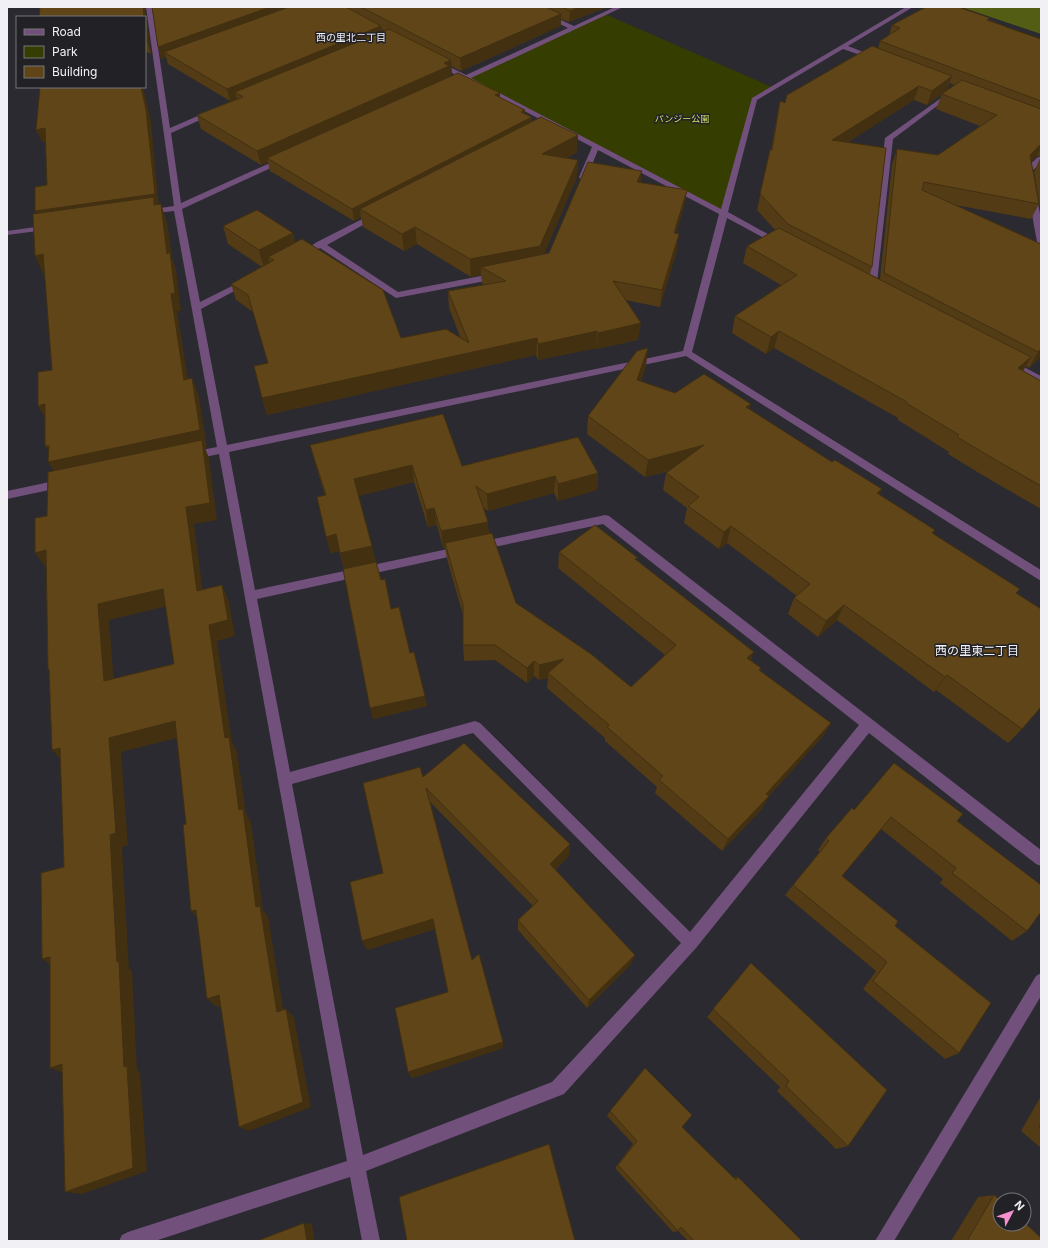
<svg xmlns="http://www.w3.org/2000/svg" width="1048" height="1248" font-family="Inter,'Noto Sans JP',sans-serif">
	<rect width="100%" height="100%" fill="#2a2a30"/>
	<polygon fill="#363d00" points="605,14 774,88 754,99 723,214 466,77"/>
	<polygon fill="#545d14" points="961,7 1041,7 1041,34"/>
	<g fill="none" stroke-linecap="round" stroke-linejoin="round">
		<g fill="#71507c" fill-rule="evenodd">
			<path d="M146 7H152L170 128 209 111H212L216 113 171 133 181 203 281 158H287L288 160 182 209 200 302 244 280H250L251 282 201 309 227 445 683 351 719 214 598 150 587 177 586 179H580L579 177 592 147 466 80 459 81 458 80 461 78 436 64V62H440L466 75 568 28 525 7H533L574 26 615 7H623L471 78 721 209 752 98 906 7H913L848 46 876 57V59H872L843 49 757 100 728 212 784 243 780 246 777 245 727 218 692 352 1041 570V581L686 356 229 452 255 590 462 546 466 547 468 550 466 553 462 554 257 599 290 772 475 721 480 723 690 932 859 725 603 524 480 550 476 549 474 546 476 543 480 542 605 515 609 516 1041 850V866L1036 864 869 733 696 948 564 1094 366 1171 380 1241H362L350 1177 155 1241H119L122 1235 128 1232 347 1161 219 454 191 460 187 459 186 456 187 453 191 452 217 447 174 211 147 214 143 212 147 210 174 206ZM473 733 681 943 552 1082 363 1155 292 784Z"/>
			<polygon points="951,91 953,92 953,94 893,139 876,291 872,294 869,293 868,291 885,138"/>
			<polygon points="1038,157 1041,157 1041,163 1032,171 1041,219 1041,245 1037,242 1024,170"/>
			<polygon points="374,213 377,213 381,215 327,245 398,292 496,273 500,276 496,279 396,298 320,248 304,257 298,257 297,255 317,242"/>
			<polygon points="50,225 54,227 53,229 7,235 7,231"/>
			<polygon points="1010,360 1041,376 1041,383 1007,365 1005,363"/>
			<polygon points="64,479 68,480 69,483 68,486 7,499 7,491"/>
			<polygon points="1041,973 1041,996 894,1241 875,1241 1036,976"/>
		</g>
	</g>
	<g fill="#523b15" fill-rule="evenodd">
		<polygon points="145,7 151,54 145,51"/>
		<path d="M152 7H607L569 22 561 19V26L461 71 451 66 452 74 449 75 450 77 500 98 525 110V114L531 122 577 152 567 158 578 160 577 177 544 254 549 253 640 183 687 190 684 206 676 233 677 250 660 307 625 300 638 340 596 349V348L538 360 536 355 267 415 262 398 268 363 253 312 236 300 231 284 262 267 228 244 223 226 293 233 295 243 401 338 461 339 449 308 448 291 484 285 482 283 481 275 471 277 417 244 404 251 363 227 361 217 354 221 270 171 268 162 261 165 201 129 197 115 237 99 230 101 168 64 166 57 161 59ZM381 29 385 31 382 32Z"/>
		<path d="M989 20 1007 27V28L1041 39V156H1037L1031 162 1039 204 1031 219 955 205 1041 244V357L1029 368 1026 366 1023 371 1041 381V509L979 473 948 454 949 452 898 420V418L774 348 766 354 732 333 735 316 781 285 743 263 747 246 775 230 757 210 770 150H771L777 116 780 101 785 103 878 48 880 41 889 35 892 25ZM950 83 954 85 947 90ZM942 94 936 109 980 126 938 155 897 149 892 165 880 279 870 274 872 267 848 142 914 100 927 105Z"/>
		<polygon points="1041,156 1041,213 1034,172"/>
		<polygon points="646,366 641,381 675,393 750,409 879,495 1017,593 1022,729 1008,743 936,690 934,692 837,620 818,637 788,614 794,598 797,596 727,543 719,549 684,523 687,508 663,490 666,473 669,471 645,477 587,434 588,416"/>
		<polygon points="310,445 462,466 598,473 597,490 558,501 554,493 488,511 484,508 489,533 516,603 631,687 665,655 558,568 559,552 637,561 751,660 761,668 760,671 831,723 822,737 769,796 762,809 722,851 655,793 657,787 605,741 605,738 547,688 548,678 539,680 534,676 527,683 495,660 464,661 463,645 463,615 447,559 445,548 443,548 437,525 428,527 414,482 358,496 376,562 381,580 391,609 410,653 427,706 373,719 344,569 339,551 331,553 326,537 325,495 315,463"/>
		<polygon points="423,777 570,844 569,856 555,870 631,964 587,1008 518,930 518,920 533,906 430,802 472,960 503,1048 412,1078 408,1072 448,992 435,929 367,950 383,873"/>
		<polygon points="854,810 957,821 1027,931 1012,941 940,883 943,879 881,829 842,876 895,926 959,1053 945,1059 863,989 876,971 785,895 820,852 818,850 826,838"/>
		<polygon points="751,963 848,1146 836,1149 777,1091 780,1087 707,1017"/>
		<polygon points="1041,1096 1041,1148 1021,1131"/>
		<polygon points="610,1111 682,1127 733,1178 738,1177 802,1241 688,1241 678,1231 673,1232 615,1168 633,1144 607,1116"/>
		<polygon points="994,1195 1041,1241 951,1241 978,1197"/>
	</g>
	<g fill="#423011">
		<polygon points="143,7 145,7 151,54 147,42 145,25 145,17 144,17"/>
		<polygon points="270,7 306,7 164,52 166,57 161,59 158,47"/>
		<polygon points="579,7 607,7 569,22 570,11"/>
		<polygon points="561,14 561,26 461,71 460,58"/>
		<polygon points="381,26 383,38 235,92 237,99 230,101 227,89"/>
		<polygon points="451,60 452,74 449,75 450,80 267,158 268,162 261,165 257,151"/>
		<polygon points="952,76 947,90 927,105 932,91"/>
		<polygon points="919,86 914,100 828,155 832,140"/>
		<polygon points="141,87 143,87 151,122 159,207 41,224 35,211"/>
		<polygon points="500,93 500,105 495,95"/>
		<polygon points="525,110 525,121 532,117 531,129 360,209 361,217 354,221 352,209"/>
		<polygon points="45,128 51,141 42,142 36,130"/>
		<polygon points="578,135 577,152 542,171 542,154"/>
		<polygon points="1041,144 1041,147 1037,156 1023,170 1030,155"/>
		<polygon points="578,160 577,177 540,264 481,267 481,275 471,277 470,259"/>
		<polygon points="642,171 640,187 637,182"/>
		<polygon points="687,190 684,206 671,250 674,233"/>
		<polygon points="161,204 167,222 172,257 176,270 181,311 177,311 191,397 184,380 171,294 167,254"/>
		<polygon points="415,227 417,244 404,251 402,234"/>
		<polygon points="293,233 297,250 274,260 268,257 270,264 264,268 259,250"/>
		<polygon points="679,234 677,250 660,307 662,290"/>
		<polygon points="43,254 52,272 43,274 35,256"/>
		<polygon points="641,323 638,340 596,349 598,333"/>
		<polygon points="597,331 596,348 538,360 538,344"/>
		<polygon points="779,331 774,348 766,354 771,337"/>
		<polygon points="537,338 536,355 267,415 262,398"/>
		<polygon points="648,348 646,366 635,398 637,380"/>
		<polygon points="1041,349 1041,357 1029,368 1038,352"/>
		<polygon points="1031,357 1021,374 1018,368"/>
		<polygon points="192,378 199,396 207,448 205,448 209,458 217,520 194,524 205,607 59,479 48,462 54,460 45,446"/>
		<polygon points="45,404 48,423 38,406"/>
		<polygon points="751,404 746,422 746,407"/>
		<polygon points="704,445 700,462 645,477 648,460"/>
		<polygon points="412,465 414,482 358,496 354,479"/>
		<polygon points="598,473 597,490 558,501 558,484"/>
		<polygon points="555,476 554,493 488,511 487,494"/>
		<polygon points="882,489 874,506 877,493"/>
		<polygon points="434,508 437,525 428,527 426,510"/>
		<polygon points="488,522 489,538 445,543 445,548 443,548 441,531"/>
		<polygon points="731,526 727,543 719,549 724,532"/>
		<polygon points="336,534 341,551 331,553 326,537"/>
		<polygon points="372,546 376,563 344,569 340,553"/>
		<polygon points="46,550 47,569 35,553"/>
		<polygon points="222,585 229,601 235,636 217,641 232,742 237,751 246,813 251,822 263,910 268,916 285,1020 277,1012 256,907 239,810 225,738 209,625"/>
		<polygon points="163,589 172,605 109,620 115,696 104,681 98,604"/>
		<polygon points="844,605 837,620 818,637 826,621"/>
		<polygon points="754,652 748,668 747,658"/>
		<polygon points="564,659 548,673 548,678 539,680 539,665"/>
		<polygon points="534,661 534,676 527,683 527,668"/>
		<polygon points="947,675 936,690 934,692 945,677"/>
		<polygon points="425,696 427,706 373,719 370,708"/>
		<polygon points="175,721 185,736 121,752 128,845 122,847 129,969 132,970 137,1070 140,1072 147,1171 82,1194 65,1192 124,1067 117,962 110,835 109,738"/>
		<polygon points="831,723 822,737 769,796 762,809 722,851 728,839 766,794"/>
		<polygon points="60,748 65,764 52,750"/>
		<polygon points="570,844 569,856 549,875 550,864"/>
		<polygon points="196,910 201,921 191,911"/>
		<polygon points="433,919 436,929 367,950 362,941"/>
		<polygon points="635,955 631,964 587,1008 589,1000"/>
		<polygon points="50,957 57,968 42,959"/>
		<polygon points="219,995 229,1003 217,1007 207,999"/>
		<polygon points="286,1009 294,1017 311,1107 249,1131 239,1127"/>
		<polygon points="503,1042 503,1048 412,1078 408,1072"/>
		<polygon points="62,1064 66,1074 50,1068"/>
		<polygon points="304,1223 312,1224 315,1241 307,1241"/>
	</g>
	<g fill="#5f4518" stroke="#423011" fill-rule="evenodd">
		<polygon points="40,7 143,7 144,17 39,17"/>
		<polygon points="152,7 270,7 158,47"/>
		<polygon points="289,7 346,7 381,26 227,89 164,52"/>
		<polygon points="361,7 546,7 561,14 460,58"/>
		<polygon points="562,7 579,7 570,11"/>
		<polygon points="926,7 958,7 990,18 987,20 1007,27 1006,27 1041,39 1041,101 880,41 900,28 892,25"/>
		<polygon points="145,25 147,42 145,41"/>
		<polygon points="389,29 451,60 444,63 449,66 257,151 197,115 243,97 235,92"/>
		<polygon points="872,46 952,76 932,91 919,86 832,140 886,148 872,267 788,224 760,194 770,150 772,150 780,101 785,103 787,95"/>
		<polygon points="458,73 500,93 495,95 525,110 521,112 532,117 352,209 267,158"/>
		<polygon points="962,80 1041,109 1041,144 1030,155 1039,204 924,182 922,190 1041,244 1041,349 1038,352 884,273 897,149 938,155 997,115 942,94"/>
		<polygon points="40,87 141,87 146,110 155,194 35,211 35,187 47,185 45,128 36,130"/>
		<polygon points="541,117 578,135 542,154 578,160 540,246 470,259 415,227 402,234 360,209"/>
		<polygon points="588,162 642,171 637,182 687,190 674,233 679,234 662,290 613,281 641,323 598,333 597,331 538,344 537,338 262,398 254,366 268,363 248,295 231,284 274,260 268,257 302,239 383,290 401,338 446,329 469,343 448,291 506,281 481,267 549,253"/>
		<polygon points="154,197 154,205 161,204 167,254 170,252 175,293 171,294 184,380 192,378 200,430 48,462 49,446 45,446 45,404 38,406 38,372 52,370 43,254 35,256 33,214"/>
		<polygon points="257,210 293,233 259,250 223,226"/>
		<polygon points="779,228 1031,357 1018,368 1041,381 1041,486 989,456 957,437 959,435 906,403 907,402 779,331 771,337 735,316 797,275 747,246"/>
		<polygon points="648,348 637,380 675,393 704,374 751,404 746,407 832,462 835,460 882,489 877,493 935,530 932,533 1020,589 1016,593 1041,609 1041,707 1022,729 947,675 945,677 844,605 826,621 794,598 810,584 731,526 724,532 688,506 699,497 666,473 704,445 648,460 588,416 637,351"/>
		<polygon points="443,414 462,466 578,437 598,473 558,484 555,476 487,494 476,486 488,522 441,531 434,508 426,510 412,465 354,479 372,546 340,553 336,534 326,537 317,497 326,495 310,445"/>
		<path d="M202 440 210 503 186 507 197 591 222 585 228 620 209 625 225 738 229 737 239 810 243 809 256 907 260 906 277 1012 286 1009 303 1102 239 1127 219 995 207 999 196 910 191 911 183 825 186 824 175 721 109 738 116 833 110 835 117 962 119 961 124 1067 127 1066 133 1168 65 1192 62 1064 50 1068V957L42 959 41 873 64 867 60 748 52 750 49 669H48L46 550 35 553V518L47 516 48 472ZM163 589 174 664 104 681 98 604Z"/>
		<polygon points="595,525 638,558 635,559 754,652 747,658 761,668 759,670 831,723 766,794 769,796 728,839 659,780 663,776 607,727 609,725 548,673 564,659 539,665 534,661 527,668 495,645 463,645 463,605 445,543 492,533 516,603 591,654 631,687 676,645 559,552"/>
		<polygon points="376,562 381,580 385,579 391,609 399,607 410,653 414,652 425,696 370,708 343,569"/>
		<polygon points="464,743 570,844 550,864 635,955 589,1000 518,920 538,901 426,788 472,960 479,954 503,1042 408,1072 395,1008 448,992 433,919 362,941 350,882 383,873 363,783 420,767 423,777"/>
		<polygon points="894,763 963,814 957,821 1041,885 1041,912 1027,931 952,873 956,868 891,817 842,876 898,921 895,926 991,1003 959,1053 873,981 887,962 793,885 829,841 826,838 852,808 854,810"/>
		<polygon points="751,963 887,1090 848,1146 786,1086 789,1081 713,1009"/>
		<polygon points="645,1068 692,1115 682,1127 736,1180 738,1177 802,1241 694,1241 681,1227 678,1231 618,1165 637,1141 610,1111"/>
		<polygon points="1041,1123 1041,1129 1039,1127"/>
		<polygon points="549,1144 575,1241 407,1241 399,1197"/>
		<polygon points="994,1195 1000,1200 1000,1224 1024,1224 1024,1222 1041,1238 1041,1241 967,1241"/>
		<polygon points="304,1223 307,1241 257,1241"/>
	</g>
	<g text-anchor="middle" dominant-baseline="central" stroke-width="3" stroke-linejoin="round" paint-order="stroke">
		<g font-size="9" fill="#d4e66d" stroke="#212126">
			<text x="682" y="118">パンジー公園</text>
		</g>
		<g font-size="10" fill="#f1f1f5" stroke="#212126">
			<text x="351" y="37">西の里北二丁目</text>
		</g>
		<g font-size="12" fill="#f1f1f5" stroke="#212126">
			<text x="977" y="650">西の里東二丁目</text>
		</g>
	</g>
	<rect width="1048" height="1248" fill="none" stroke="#f1f1f5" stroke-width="16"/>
	<rect x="16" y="16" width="130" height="72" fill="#212126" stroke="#747479"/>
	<rect x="24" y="29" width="20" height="6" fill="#71507c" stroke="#747479"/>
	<text x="52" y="36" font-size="12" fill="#f1f1f5">Road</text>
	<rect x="24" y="46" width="20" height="12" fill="#363d00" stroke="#747479"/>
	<text x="52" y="56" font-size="12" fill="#f1f1f5">Park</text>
	<rect x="24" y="66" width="20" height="12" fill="#5f4518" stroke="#747479"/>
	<text x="52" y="76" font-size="12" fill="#f1f1f5">Building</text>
	<g transform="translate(1012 1212) rotate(49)"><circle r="19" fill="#212126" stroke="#747479"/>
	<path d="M0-3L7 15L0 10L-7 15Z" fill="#f690cf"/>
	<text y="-6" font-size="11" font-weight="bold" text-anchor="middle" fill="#f1f1f5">N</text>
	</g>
</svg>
